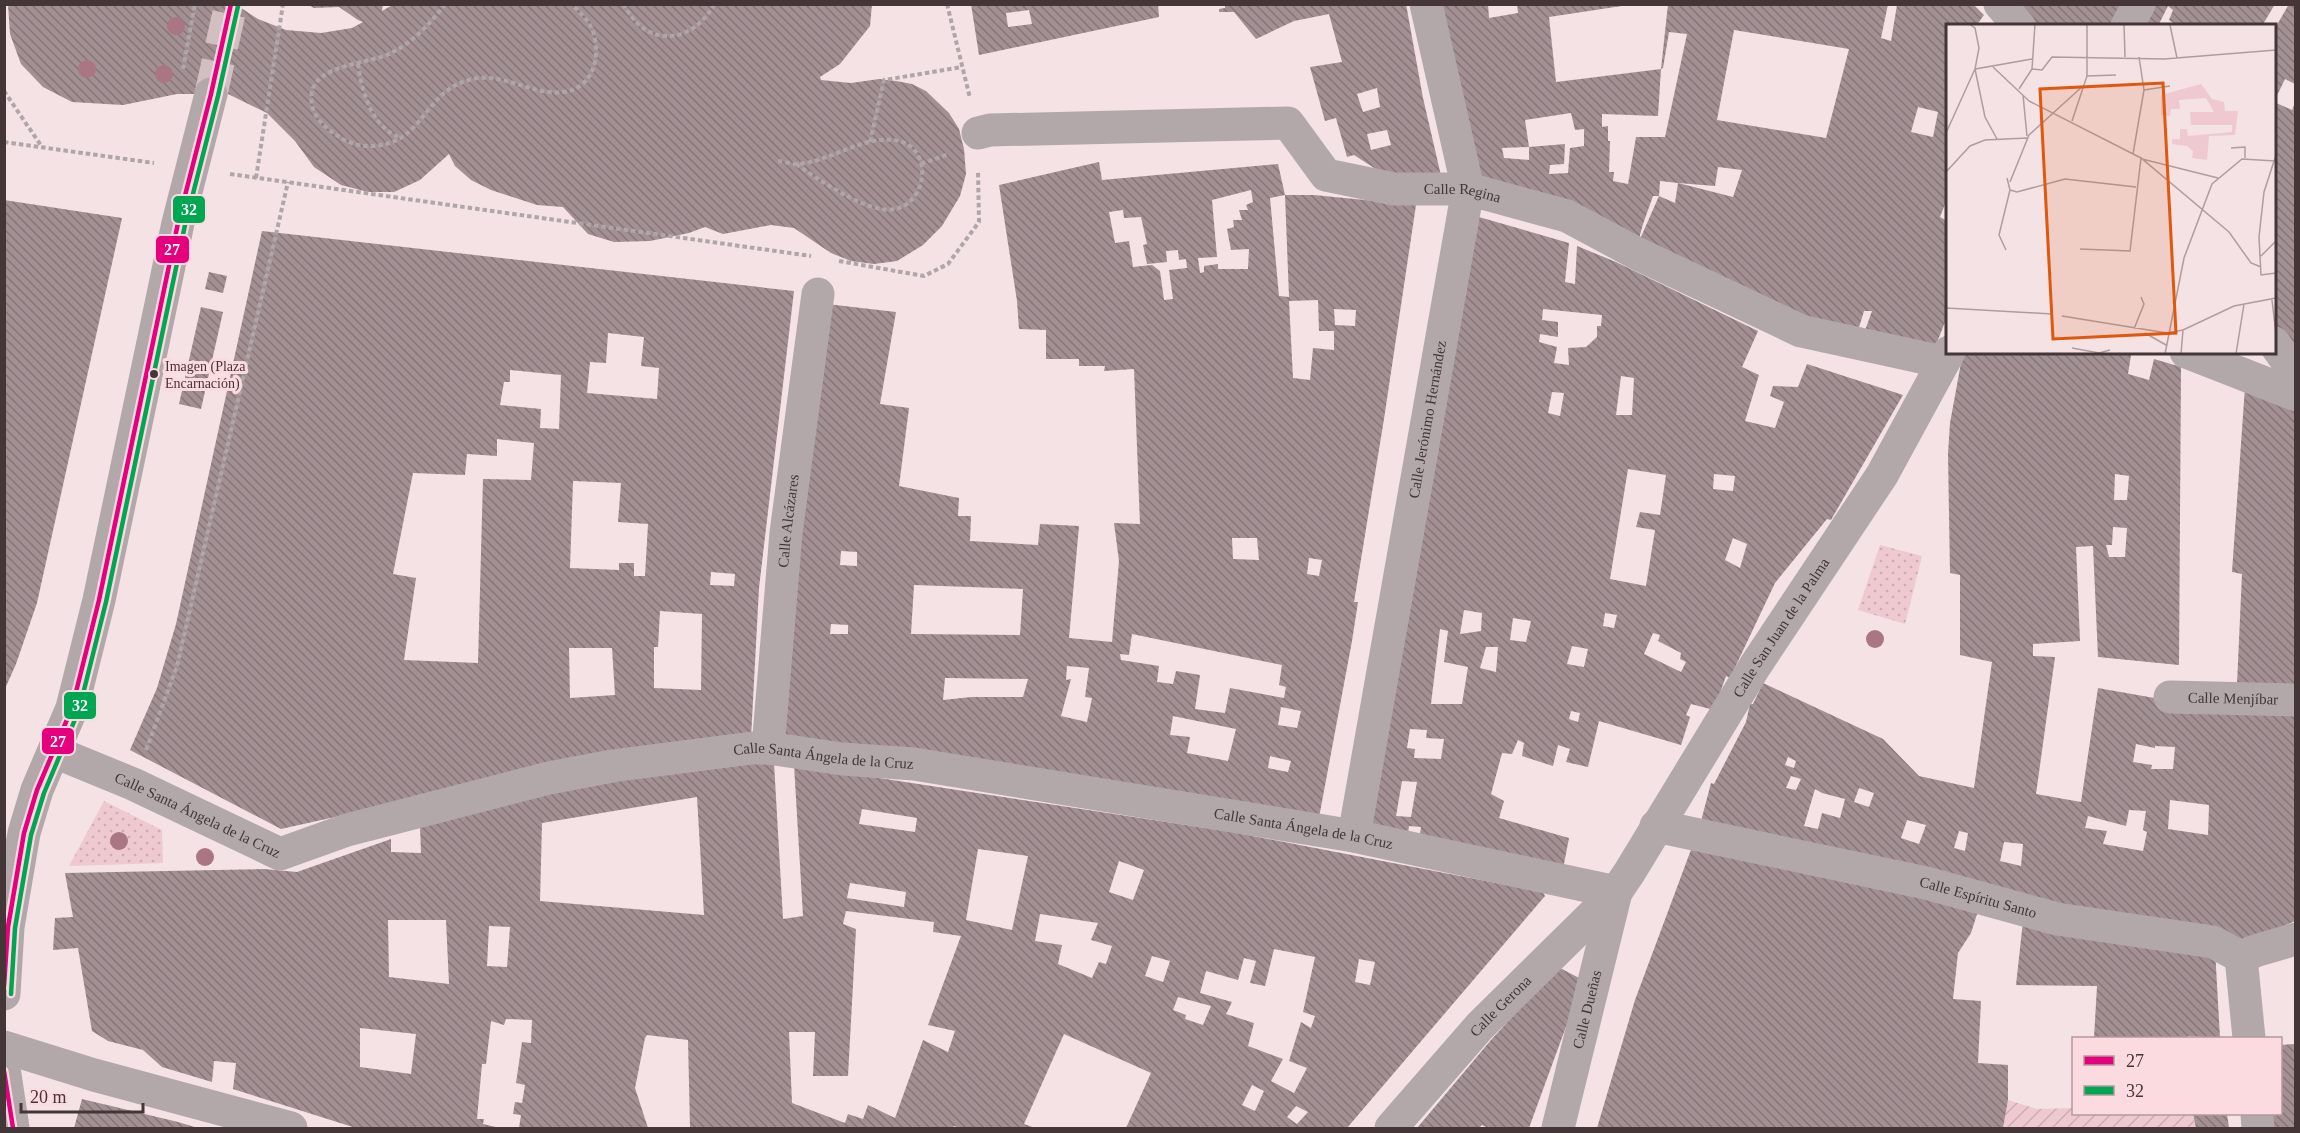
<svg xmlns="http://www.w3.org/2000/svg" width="2300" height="1133" font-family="'Times New Roman',serif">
	<defs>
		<pattern id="grass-dots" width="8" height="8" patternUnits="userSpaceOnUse" patternTransform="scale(1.5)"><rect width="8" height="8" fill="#eec9cf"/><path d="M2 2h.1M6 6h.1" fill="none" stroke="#cdadb2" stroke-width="1.8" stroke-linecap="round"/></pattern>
		<pattern id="garden-furrows" width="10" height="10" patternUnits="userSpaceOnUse" patternTransform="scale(1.5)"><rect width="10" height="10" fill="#eec9cf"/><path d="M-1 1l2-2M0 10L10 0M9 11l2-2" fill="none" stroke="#cdadb2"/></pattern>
		<pattern id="building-back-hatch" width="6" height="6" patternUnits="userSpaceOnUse" patternTransform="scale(1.5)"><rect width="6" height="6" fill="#a39093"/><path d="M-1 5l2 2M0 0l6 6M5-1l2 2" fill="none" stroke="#867679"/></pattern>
	</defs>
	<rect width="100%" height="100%" fill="#f4e2e5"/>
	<g fill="url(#grass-dots)">
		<polygon points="1880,545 1922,556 1905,624 1858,610"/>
		<polygon points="104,801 162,830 163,863 69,866"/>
	</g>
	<polygon fill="url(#garden-furrows)" points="2008,1100 2037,1109 2073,1108 2074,1114 2193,1114 2196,1128 2003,1128"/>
	<g fill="url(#building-back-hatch)" fill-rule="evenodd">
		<polygon points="8,4 235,4 258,19 286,30 321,33 352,28 363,22 358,20 339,7 314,8 307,4 383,4 382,11 394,4 872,4 870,26 840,64 820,77 821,80 851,83 879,79 896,81 912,84 926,91 949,113 959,129 964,149 966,174 960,196 942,226 923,245 897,261 874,264 851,261 831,253 794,228 771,225 723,234 705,227 689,233 650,241 614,242 588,234 563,207 537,205 491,190 471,180 455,166 449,154 420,180 394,192 368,192 341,185 314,167 295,141 267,113 228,94 177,94 123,105 72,102 43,87 21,64 10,34"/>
		<path d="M971 4H1158L1159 17 979 55ZM1029 10 1032 24 1008 27 1006 13Z"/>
		<path d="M1225 4H1406L1423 98 1442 180 1396 182 1354 155 1347 157 1336 118 1325 121 1310 67 1342 62 1329 14 1294 21 1256 39 1234 12H1219V9L1225 8ZM1377 88 1380 107 1363 112 1357 94ZM1387 130 1391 145 1371 150 1367 134Z"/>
		<path d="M1431 4H1488L1489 18 1518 13 1517 4H1635L1549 17 1556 82 1661 69 1668 4H1888L1881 38 1891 41 1897 5H1974L1984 15 1976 26H1947V199L1940 217 1947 221V317L1932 355 1862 339 1872 311H1864L1856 337 1637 246 1659 196 1675 203 1678 183 1660 181 1659 196H1653L1643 224 1637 246 1473 182ZM1734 30 1849 49 1826 138 1717 120ZM1669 32 1687 34 1665 137H1636L1628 184 1613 181 1614 172H1609L1610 141H1608V126L1602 127V114L1658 116 1661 69 1663 68ZM1918 107 1938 112 1933 137 1911 132ZM1571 113 1575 130 1584 129V146L1570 148 1568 173 1549 174 1550 165 1564 164 1565 144 1529 147V160L1504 158 1502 148 1529 147 1525 120ZM1718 167 1742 170 1733 197 1678 183 1715 186Z"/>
		<polygon points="2014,4 2130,4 2118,26 2035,26"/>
		<polygon points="2153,4 2275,4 2262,26 2178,26 2169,20 2173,10 2168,6 2158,26 2143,26"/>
		<polygon points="2289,4 2295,4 2295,84 2285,79 2274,102 2274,30"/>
		<polygon points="2274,102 2292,110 2295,103 2295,351 2274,325"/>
		<path d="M1099 162 1102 180 1278 164 1285 195H1314L1416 205 1384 419 1354 602H1358L1352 641 1318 823 773 742 827 304 896 312 880 404 909 408 899 486 959 498 958 516H971L970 541 1038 545 1040 524 1079 526 1069 638 1112 642 1119 561 1114 523 1140 524 1134 369 1104 371 1105 366H1079V359H1046V330L1019 329 1017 301 999 185ZM1251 190 1253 202 1246 205 1248 210H1239L1242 220H1233L1234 227 1227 229 1231 250 1249 249 1248 269H1218V264L1204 266V272L1200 273 1198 258 1217 257 1212 200ZM1285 195 1289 297 1279 296 1270 198ZM1123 210 1124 218 1141 217 1147 244 1143 245 1147 264 1167 262 1166 251 1178 250 1179 260 1186 259 1187 268 1169 270 1173 299 1164 300 1160 271 1152 265 1133 267 1129 241 1115 243 1109 212ZM1318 300 1319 331H1334V350L1313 348 1310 380 1293 378 1289 301ZM1334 309 1356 310 1355 326 1335 325ZM1232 538H1257L1259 560 1233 559ZM841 551 857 552V566L840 565ZM1309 558 1322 560 1319 576 1307 574ZM914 585 1023 589 1020 635 911 634ZM831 624 848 625V634H830ZM1132 634 1282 665 1279 685 1286 687 1284 698 1230 688 1225 713 1195 709 1200 675 1176 671 1173 684 1157 682 1159 666 1121 660 1120 654 1129 655ZM1067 666 1089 668 1085 697 1092 698 1087 722 1061 716 1071 679 1066 680ZM945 678 1028 679 1023 697H971L943 700ZM1281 707 1301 711 1297 728 1278 725ZM1173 716 1236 729 1228 761 1187 753 1190 737 1170 735ZM1270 756 1291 761 1288 772 1268 768Z"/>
		<polygon points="4,200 122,218 37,603 16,664 4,691"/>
		<path d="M1472 215 1569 243 1565 282 1575 284 1577 246 1616 262 1758 331 1742 367 1759 375 1745 421 1775 428 1784 402 1770 396 1773 386 1798 387 1807 364 1903 395 1831 520 1827 519 1775 583 1730 678 1726 676 1714 710 1691 704 1686 715 1690 717 1681 745 1599 721 1588 767 1566 762 1570 749 1558 745 1553 766 1522 756 1524 743 1518 740 1512 754 1502 753 1491 794 1504 801 1499 818 1569 838 1563 869 1419 841 1421 827 1409 826 1407 841 1364 832ZM1543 309 1602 315 1601 326H1597V337L1586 347 1568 348 1569 365 1554 363 1557 347 1539 342 1540 334 1558 337V322L1542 320ZM1621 376 1634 378 1632 415H1616ZM1552 392 1564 393 1560 416 1548 413ZM1628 469 1666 475 1660 515 1640 512 1636 527 1655 530 1646 586 1610 579ZM1714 474 1735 476 1733 491 1713 489ZM1733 538 1747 544 1740 568 1725 560ZM1464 610 1482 613 1481 631 1460 634ZM1605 613 1617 615 1614 628 1603 626ZM1513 618 1531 621 1526 642 1510 640ZM1440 629 1448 631 1444 662 1468 667 1462 704H1431ZM1653 633 1660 635 1658 641 1681 653 1680 659 1686 662 1681 672 1644 654ZM1572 646 1588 649 1584 667 1567 664ZM1486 647H1498L1496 672 1480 668ZM1571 711 1580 713 1578 722 1569 719ZM1410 729 1427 730 1426 738 1444 739 1441 759 1414 758 1415 749 1407 748ZM1402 781 1417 782 1411 817 1396 816Z"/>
		<path d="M262 231 794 291 759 588 751 738 335 817 281 829 130 750 157 688 176 624ZM608 333 644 337 641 366 659 368 657 399 587 393 590 362 606 363ZM510 370 561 375 559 429 540 428 541 409 500 405 504 382H510ZM497 439 534 443 531 480 483 479 478 663 404 660 416 578 393 574 413 473 465 475 467 454 497 456ZM573 481 621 483 618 522 648 524 645 576H634V563H619V570L570 568ZM711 572 735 574 734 586 710 585ZM660 611 702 614 701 690 654 688V647H658ZM569 648H612L615 695 570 698Z"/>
		<polygon points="209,272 227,276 223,293 205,289"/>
		<polygon points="201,307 223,312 201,409 179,404"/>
		<path d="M1963 352H2116L2131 355 2128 374 2149 380 2154 359 2181 367 2179 665 2098 657 2093 546 2076 547 2080 641 2033 644V656L2055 657 2036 794 2081 802 2098 688 2160 699 2295 714V921L2246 943 1802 853 1700 825 1711 783 1714 784 1746 722 1750 704H1753L1763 683 1883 739 1919 776 1974 788 1992 662 1960 655V575L1950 573 1948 454 1950 423ZM2115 474 2129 476 2127 500H2114ZM2113 527 2127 528 2125 557H2109L2106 545H2112ZM2136 744 2155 748V746L2175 747 2173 769H2151L2152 765 2133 762ZM1788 757 1796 761 1794 768 1785 765ZM1791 776 1801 779 1796 790 1786 788ZM1859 788 1874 793 1869 807 1854 802ZM1815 789 1822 793 1845 799 1840 818 1822 813 1818 829 1804 826ZM2170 800 2209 805 2208 835 2168 829ZM2129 810 2146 811 2143 830 2147 832 2143 851 2103 844 2107 831 2085 828 2088 816 2126 826ZM1907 820 1926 825 1919 844 1901 838ZM1959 831 1968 833 1965 851 1954 848ZM2004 842 2023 844 2021 866 2000 861Z"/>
		<polygon points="2245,387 2295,406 2295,688 2237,684 2242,574 2232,572"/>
		<path d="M739 759 774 763 783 919 803 916 794 765 1232 832 1543 892 1545 896 1347 1128H1126L1151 1073 1064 1034 1024 1124 1035 1128H960L954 1126 953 1128H690L688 1040 647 1035 645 1038 635 1088 648 1128H519L521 1115 513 1114 515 1102 522 1103 525 1085 516 1083 522 1042 531 1043 532 1020 506 1019 504 1025 491 1021 486 1064H482L477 1119H484L483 1124 500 1128H356L233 1089 236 1063 214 1061 212 1082 162 1067 143 1050 108 1041 92 1031 78 948 53 950 55 918 73 917 65 873 264 869 297 872 391 839V852L421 853 420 826 554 790ZM697 797 704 915 540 901 542 823ZM862 809 917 818 915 832 859 824ZM978 849 1028 856 1012 930 966 920ZM1119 861 1144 870 1133 900 1109 892ZM850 883 906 892 904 907 847 898ZM846 911 934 922 933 932 961 936 928 1025 955 1031 948 1052 923 1040 895 1118 868 1105 863 1119 848 1114 845 1123 792 1103 789 1032H815L813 1076H848L856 929 843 924ZM1040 914 1098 923 1091 940 1112 946 1106 964 1099 962 1092 978 1058 964 1062 945 1035 941ZM388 920H446L449 984 389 977ZM489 926 510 927 507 967 487 966ZM1274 949 1315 957 1303 1012 1315 1016 1311 1028 1301 1022 1289 1061 1307 1068 1294 1093 1271 1081 1283 1059 1248 1046 1254 1023 1226 1014 1232 1002 1200 993 1206 971 1238 980 1244 958 1256 961 1250 983 1265 986ZM1152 956 1170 961 1163 982 1145 976ZM1359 959 1375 962 1370 985 1355 982ZM1178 997 1211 1006 1203 1025 1185 1019 1186 1015 1173 1010ZM360 1028 416 1034 411 1074 360 1067ZM1252 1085 1264 1091 1255 1111 1242 1105ZM1296 1106 1308 1112 1297 1124 1287 1117Z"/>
		<polygon points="1695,839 1978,911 1971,933 1958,953 1953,999 1981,1001 1978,1063 2008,1065 2008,1100 2003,1128 1597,1128 1635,1000"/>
		<polygon points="2023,921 2215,949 2220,1038 2188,1036 2188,1038 2094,1038 2097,986 2016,985"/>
		<polygon points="1558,967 1583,980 1529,1128 1488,1128 1482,1125 1479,1128 1417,1128 1491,1040"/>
		<polygon points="2295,1044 2295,1128 2270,1128 2267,1114 2280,1114 2280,1045"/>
		<polygon points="82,1099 178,1122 198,1128 74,1128"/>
		<polygon points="2193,1114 2227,1114 2229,1128 2196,1128"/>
	</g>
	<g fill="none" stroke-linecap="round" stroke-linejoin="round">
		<polyline stroke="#d1bfc2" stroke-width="33" stroke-dasharray="33 16" stroke-linecap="butt" points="211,94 231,4"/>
		<g stroke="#afa6a8" stroke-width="4" stroke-dasharray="4.5 3" stroke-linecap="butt">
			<path d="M445 4C431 23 412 43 391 53 369 64 319 64 312 91 309 105 315 118 326 127 338 138 354 147 371 146 425 145 423 89 473 79 503 72 533 96 563 92 594 89 602 54 592 29 588 20 579 11 571 4"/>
			<path d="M623 4C630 15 638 27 650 32 676 44 702 28 714 4"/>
			<polyline points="947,4 970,98"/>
			<path d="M358 64C362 92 371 127 401 138"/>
			<polyline points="183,69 195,4"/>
			<polyline points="4,91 42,147"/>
			<polyline points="4,142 154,163"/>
			<polyline points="870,142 884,80 962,67"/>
			<path d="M778 161C783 161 790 164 796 164 830 163 864 133 899 141 938 151 925 217 881 209 856 205 816 178 796 164"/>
			<polyline points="921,164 949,154"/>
			<polyline points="230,174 811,256"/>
			<polyline points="256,178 283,4"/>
			<polyline points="839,261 924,276 948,264 979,222 978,170"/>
			<polyline points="146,750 177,666 288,182"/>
		</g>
		<g stroke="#b2a8aa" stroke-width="33">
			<polyline points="2000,4 2019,26"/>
			<polyline points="2127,26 2139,4"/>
			<path id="s1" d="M978 133 990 130 1288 123 1326 175 1394 189H1468L1567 216 1636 253 1801 331 1943 362"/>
			<polyline points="2274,343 2296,374"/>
			<polyline points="2186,352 2296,395"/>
			<path id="s2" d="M2170 697 2296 700"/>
			<path id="s3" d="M768 748 786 533 818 294"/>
			<path id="s4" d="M55 752 133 784 280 854 347 830 549 778 612 766 752 748H768L842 759 914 764 1354 836 1616 892"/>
			<path id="s5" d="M1656 826 1926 883 2057 919 2213 942 2241 957 2255 951 2296 939"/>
			<path id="s6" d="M1354 836 1468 189 1426 4"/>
			<polyline points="2241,957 2249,1038"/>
			<polyline points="4,994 8,927 24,833 37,790 72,708 99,600 178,223 211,94"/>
			<polyline points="4,1047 94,1075 291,1128"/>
			<polyline points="4,1068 13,1128"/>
			<polyline points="2257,1114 2258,1128"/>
			<path id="s7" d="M1391 1128 1480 1026 1616 892 1629 873 1755 666 1882 475 1949 352"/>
			<path id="s8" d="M1558 1128 1616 892"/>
		</g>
		<defs>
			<g id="bus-1">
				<polyline points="4,986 8,927 24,833 37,790 72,708 99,600 178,223 211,94 231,4"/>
				<polyline points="4,1071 13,1128"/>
			</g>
			<polyline id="bus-2" points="11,994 15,928 31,835 44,793 79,710 106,602 185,225 218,96 238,6"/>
		</defs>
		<use href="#bus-1" stroke="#fbdbe0" stroke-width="9"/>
		<use href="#bus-2" stroke="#fbdbe0" stroke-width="9"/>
		<use href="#bus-1" stroke="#e5007d" stroke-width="4.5"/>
		<use href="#bus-2" stroke="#00a651" stroke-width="4.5"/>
	</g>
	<g fill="#ab7684">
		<circle cx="176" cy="26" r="9"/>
		<circle cx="87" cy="69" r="9"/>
		<circle cx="164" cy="74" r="9"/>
		<circle cx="1875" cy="639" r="9"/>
		<circle cx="119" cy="841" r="9"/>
		<circle cx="205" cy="857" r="9"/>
	</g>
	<circle fill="#443537" stroke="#fbdbe0" stroke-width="2" cx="154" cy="374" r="5"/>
	<g text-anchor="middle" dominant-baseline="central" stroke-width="6" stroke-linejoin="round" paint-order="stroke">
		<g font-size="14" fill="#443537" stroke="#fbdbe0" text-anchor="start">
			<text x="165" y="366">Imagen (Plaza<tspan x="165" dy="17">Encarnación)</tspan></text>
		</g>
		<g font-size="15" fill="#443537" stroke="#fbdbe0">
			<text stroke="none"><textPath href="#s1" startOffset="513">Calle Regina</textPath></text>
			<text stroke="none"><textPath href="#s6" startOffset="423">Calle Jerónimo Hernández</textPath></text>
			<text stroke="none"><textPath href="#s3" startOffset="228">Calle Alcázares</textPath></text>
			<text stroke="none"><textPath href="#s7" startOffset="638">Calle San Juan de la Palma</textPath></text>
			<text stroke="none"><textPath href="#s2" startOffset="63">Calle Menjíbar</textPath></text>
			<text stroke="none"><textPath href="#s4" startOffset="804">Calle Santa Ángela de la Cruz</textPath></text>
			<text stroke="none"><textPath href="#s4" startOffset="156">Calle Santa Ángela de la Cruz</textPath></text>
			<text stroke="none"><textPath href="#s4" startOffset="1290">Calle Santa Ángela de la Cruz</textPath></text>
			<text stroke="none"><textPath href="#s5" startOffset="330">Calle Espíritu Santo</textPath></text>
			<text stroke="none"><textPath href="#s7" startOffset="164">Calle Gerona</textPath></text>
			<text stroke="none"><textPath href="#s8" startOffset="122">Calle Dueñas</textPath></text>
		</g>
	</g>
	<g transform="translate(1946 24)">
		<rect width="330" height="330" fill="#f4e2e5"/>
		<path d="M255 60 266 75 278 78 279 87H292L289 111 263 112 261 136 246 134 247 127 241 122 226 120V115H234V105H241L242 112 286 108V101H245L244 88H268L260 74 233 76 234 85H225L224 92 215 91V71Z" fill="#eec9cf"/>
		<path fill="none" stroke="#ae9d9f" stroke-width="1.5" d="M23 0 29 4 33 24 29 45 86 35M178 0 179 33M203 0H228M224 1 231 34M47 43 83 77 195 134 283 208 305 239 315 243M29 45 39 93 51 115M86 45 96 46 106 33 218 35 330 26M141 52 170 51M73 65 86 45 89 0M198 66 224 62M77 71 81 112M330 80V99M126 97 141 52V0M0 109 29 45M285 124 299 123V134M187 130 198 66 193 33M330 131 318 168 313 213 315 251 330 249M196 135 272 154M0 148 24 122 39 116 81 114M64 158 83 111 138 61M64 166 71 168 119 155 190 163M134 225 184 227 195 134M60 226 53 211 64 166 61 154M315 232 330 217M326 276 330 310M0 284 106 290M116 292 221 309 237 306 288 282 330 274M188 305 198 280 195 273M199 309 220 321M126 324 153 329 164 326M219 330 238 234 266 160 296 135 330 137M235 330 237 306M290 330 298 280"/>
		<path fill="#e0570e" fill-opacity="0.15" stroke="#e0570e" stroke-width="3" d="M217 59 230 309 107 315 94 65Z"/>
		<rect width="330" height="330" fill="none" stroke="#443537" stroke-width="3"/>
	</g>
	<g stroke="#fbdbe0" stroke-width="2">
		<rect x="172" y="195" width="34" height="29" rx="6" fill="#00a651"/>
		<rect x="155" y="235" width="35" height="29" rx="6" fill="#e5007d"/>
		<rect x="63" y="691" width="34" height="29" rx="6" fill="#00a651"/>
		<rect x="41" y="727" width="34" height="28" rx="6" fill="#e5007d"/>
	</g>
	<g font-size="16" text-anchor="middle" font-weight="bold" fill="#fff">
		<text x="189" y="215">32</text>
		<text x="172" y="255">27</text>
		<text x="80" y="711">32</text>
		<text x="58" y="747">27</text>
	</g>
	<rect width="2300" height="1133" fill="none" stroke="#443537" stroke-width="12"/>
	<rect x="2072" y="1037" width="210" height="78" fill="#fbdbe0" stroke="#b2999c" stroke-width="1.5"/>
	<rect x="2084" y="1056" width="30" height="9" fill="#e5007d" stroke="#b2999c" stroke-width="1.5"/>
	<text x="2126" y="1067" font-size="18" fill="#443537">27</text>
	<rect x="2084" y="1086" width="30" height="9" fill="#00a651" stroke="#b2999c" stroke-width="1.5"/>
	<text x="2126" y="1097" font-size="18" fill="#443537">32</text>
	<path d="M21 1103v9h122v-9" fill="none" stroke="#443537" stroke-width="3"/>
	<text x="30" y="1103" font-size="18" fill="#443537" stroke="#fbdbe0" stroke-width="4.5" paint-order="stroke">20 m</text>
</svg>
